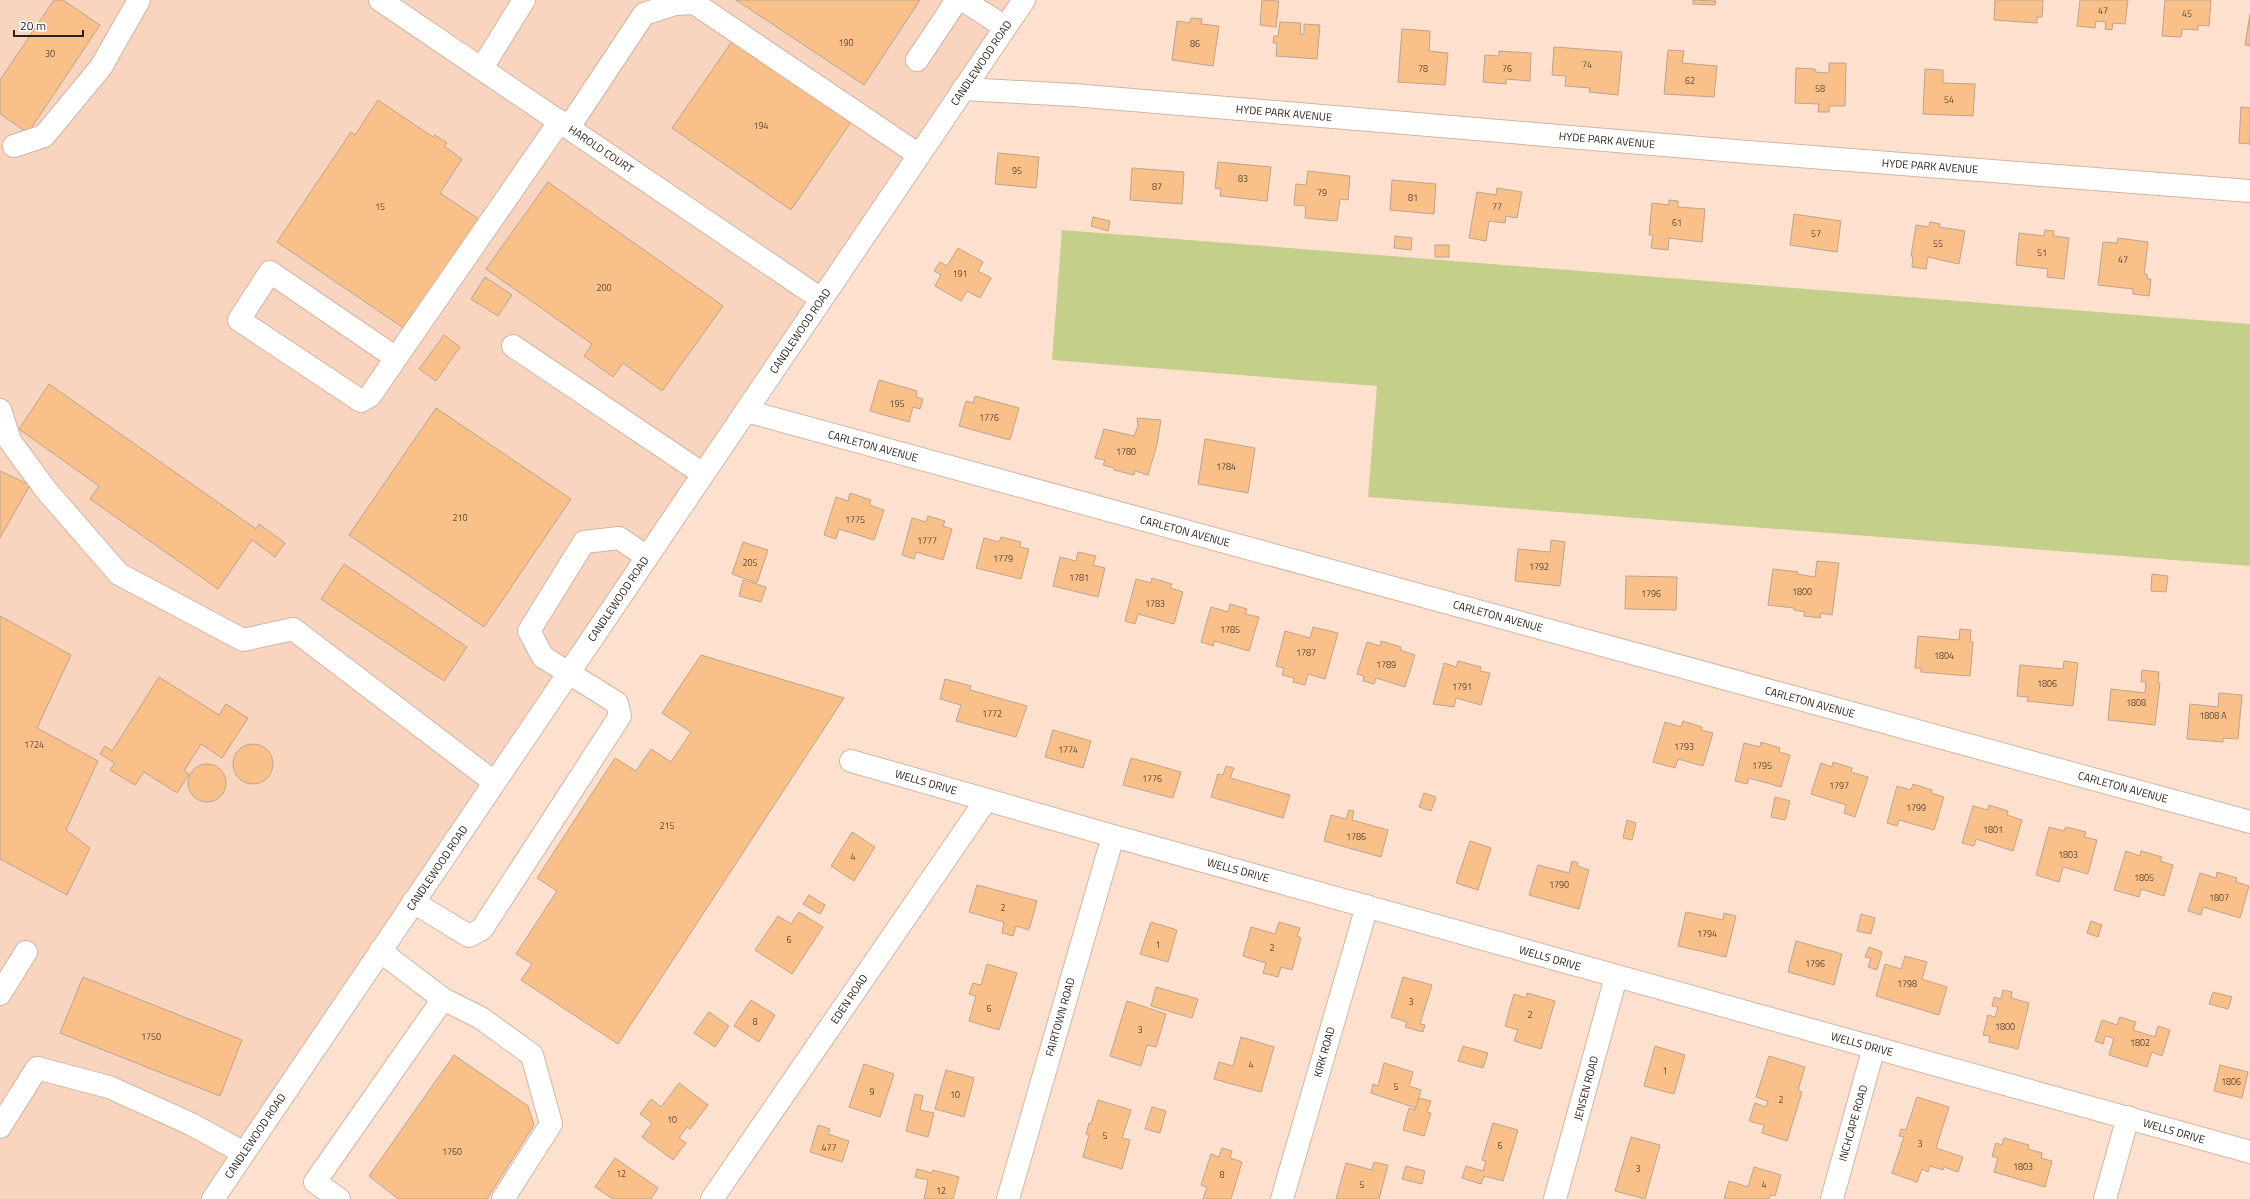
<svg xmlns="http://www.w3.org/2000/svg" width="2250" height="1199" font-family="'Titillium Web',sans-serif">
	<rect width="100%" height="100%" fill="#fee0ce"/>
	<polygon fill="#f9d4be" points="0,0 1024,0 213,1199 0,1199"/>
	<polygon fill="#c4cf89" points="1062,230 2250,324 2250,566 1368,497 1377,386 1052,360"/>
	<g fill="#f9c08a" stroke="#bca48e">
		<polygon points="54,0 63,0 100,25 28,133 0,114 0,80"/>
		<polygon points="736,0 920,0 864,85"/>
		<polygon points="1262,0 1279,1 1276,27 1260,25"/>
		<polygon points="1693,0 1716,1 1715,5 1693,4"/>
		<polygon points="1995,0 2043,0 2042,17 2037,17 2037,23 1994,20"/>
		<polygon points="2080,0 2128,0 2125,24 2113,23 2112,30 2105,29 2106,22 2096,21 2095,28 2077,26"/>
		<polygon points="2165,0 2211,0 2209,26 2198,25 2198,30 2182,29 2181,37 2162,36"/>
		<polygon points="2250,14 2250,46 2245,45"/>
		<polygon points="1191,18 1202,19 1201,24 1219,26 1213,66 1172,60 1177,21 1190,23"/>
		<polygon points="1280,22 1301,23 1300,34 1304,34 1304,24 1320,25 1317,59 1276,56 1277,43 1273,43 1274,36 1278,36"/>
		<polygon points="1402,29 1430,31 1429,51 1448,53 1445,85 1398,82"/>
		<polygon points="733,40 851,122 791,210 672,128"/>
		<polygon points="1554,47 1622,52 1618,95 1589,92 1590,88 1565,86 1566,76 1552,75"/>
		<polygon points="1668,50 1684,51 1682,63 1717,66 1714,97 1664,94"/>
		<polygon points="1499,51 1531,53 1530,81 1506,79 1506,84 1483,82 1485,55 1499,56"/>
		<polygon points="1829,63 1846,63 1845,106 1829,106 1829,112 1818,112 1819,104 1795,103 1796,68 1815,69 1815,72 1829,73"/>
		<polygon points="1925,69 1943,70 1943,83 1975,84 1973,116 1923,114"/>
		<polygon points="378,100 433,137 435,135 447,143 444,146 462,159 440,193 479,219 405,329 277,242 351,132 355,135"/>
		<polygon points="2241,107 2250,108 2250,144 2239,143"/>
		<polygon points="998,153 1039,157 1036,188 995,184"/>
		<polygon points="1218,162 1271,167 1267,201 1220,196 1221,189 1215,188"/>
		<polygon points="1132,168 1184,172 1182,204 1130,200"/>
		<polygon points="1308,171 1350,176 1348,200 1340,199 1337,221 1305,218 1306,206 1294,205 1296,184 1306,185"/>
		<polygon points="1392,180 1436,184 1434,214 1390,210"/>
		<polygon points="548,182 723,306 662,391 623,363 613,377 584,356 592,344 486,269"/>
		<polygon points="1497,188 1522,192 1517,218 1506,216 1505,223 1489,221 1486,241 1469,238 1477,192 1496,195"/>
		<polygon points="1669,200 1678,201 1678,207 1705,209 1702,242 1669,238 1668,250 1651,248 1653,235 1649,235 1652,203 1669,205"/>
		<polygon points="1794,214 1841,221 1837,252 1790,245"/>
		<polygon points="1093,217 1110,221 1108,231 1091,226"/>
		<polygon points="1930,222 1940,224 1939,227 1965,231 1959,264 1928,257 1926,269 1912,267 1913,256 1911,256 1916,225 1929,227"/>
		<polygon points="2045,230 2054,231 2053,236 2069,238 2064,279 2047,277 2048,269 2016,265 2019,233 2044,236"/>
		<polygon points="1395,236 1412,238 1411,250 1394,248"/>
		<polygon points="2118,238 2148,242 2144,274 2147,274 2147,279 2151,279 2149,296 2133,294 2133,289 2098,285 2103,242 2117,243"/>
		<rect x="1435" y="245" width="14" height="12"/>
		<polygon points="958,248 983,262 978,271 991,278 980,298 967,291 961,301 935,286 941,275 934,271 940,262 947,266"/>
		<polygon points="485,277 512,295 498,316 471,299"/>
		<polygon points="444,335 460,347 436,381 419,369"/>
		<polygon points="879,380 917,391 916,397 923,399 920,409 913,407 909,422 870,411"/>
		<polygon points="49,384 256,529 259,524 285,543 275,557 252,540 218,589 90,499 99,486 19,429"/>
		<polygon points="975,396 1019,408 1010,440 959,426 966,401 973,403"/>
		<polygon points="436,408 571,499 484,627 349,535"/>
		<polygon points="1137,418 1161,420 1157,444 1148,475 1135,471 1134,475 1114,470 1114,468 1103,465 1105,460 1095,458 1104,429 1134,436 1138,426"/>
		<polygon points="1205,439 1255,448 1248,493 1198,484"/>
		<polygon points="0,471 30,485 0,538"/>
		<polygon points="850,493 871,500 869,505 884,510 874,540 839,529 836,539 824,535 836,497 848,501"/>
		<polygon points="928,516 945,521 943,526 952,529 943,560 916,552 914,559 902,555 912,518 926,522"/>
		<polygon points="1001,537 1021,542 1020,547 1029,549 1021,579 976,568 984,538 999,542"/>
		<polygon points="1551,540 1565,542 1560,586 1515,581 1518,549 1550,552"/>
		<polygon points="743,542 768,550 757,583 732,574"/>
		<polygon points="1078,552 1096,556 1093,565 1105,568 1098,597 1053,586 1060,557 1076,561"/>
		<polygon points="1817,561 1839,563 1832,615 1821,613 1820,618 1804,616 1805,612 1794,610 1794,608 1768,605 1773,569 1798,572 1797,574 1815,577"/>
		<polygon points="344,564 467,647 444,681 321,599"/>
		<polygon points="2152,574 2168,576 2166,592 2151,591"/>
		<polygon points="1626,576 1677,577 1676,610 1625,609"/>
		<polygon points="1152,578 1172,584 1170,588 1183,592 1174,624 1138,614 1135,624 1125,621 1136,579 1151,583"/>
		<polygon points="743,580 766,587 761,602 739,596"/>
		<polygon points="1230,604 1247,609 1245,614 1259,617 1249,651 1214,641 1213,646 1201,642 1211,607 1228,612"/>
		<polygon points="0,616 71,655 37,728 98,761 66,830 90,848 67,895 0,859"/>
		<polygon points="1313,627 1338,633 1325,679 1308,674 1305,685 1293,682 1294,678 1282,675 1284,668 1276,666 1285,631 1310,638"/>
		<polygon points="1960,629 1971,630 1970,641 1973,642 1970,676 1921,672 1921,668 1915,668 1918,636 1959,640"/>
		<polygon points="1381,641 1401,647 1400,650 1415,655 1405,687 1376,678 1374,684 1363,681 1364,676 1357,674 1367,642 1380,646"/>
		<polygon points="701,655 844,698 618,1044 521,980 532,964 516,954 557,891 537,878 615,758 636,771 651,749 671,762 691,732 662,713"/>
		<polygon points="1458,661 1481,667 1480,671 1490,673 1481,705 1456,698 1454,707 1433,704 1444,663 1456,667"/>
		<polygon points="2064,661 2078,663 2073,706 2027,701 2028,697 2017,696 2020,665 2063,669"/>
		<polygon points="2142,670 2159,672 2158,683 2160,683 2155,725 2108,720 2111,689 2145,693 2146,682 2141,682"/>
		<polygon points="159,677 219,715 226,704 248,718 222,758 201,744 184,771 189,774 177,793 144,772 135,785 110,770 115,763 100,754 105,746 112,751"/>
		<polygon points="945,679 971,686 970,690 1027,706 1016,737 956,721 961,705 940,699"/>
		<polygon points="2219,693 2242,695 2238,739 2223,738 2223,742 2187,739 2190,704 2218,707"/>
		<polygon points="1683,721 1702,727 1701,730 1713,733 1703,766 1678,759 1675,768 1653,762 1665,722 1681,727"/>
		<polygon points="1053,730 1091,741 1083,768 1045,757"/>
		<polygon points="1761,742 1780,748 1779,752 1790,755 1781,787 1749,778 1747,784 1735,781 1744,743 1760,747"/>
		<circle cx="253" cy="764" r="20"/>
		<polygon points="1131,758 1181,772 1173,798 1123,785"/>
		<polygon points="1833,762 1852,768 1851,772 1868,777 1855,817 1844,813 1846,805 1811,794 1821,763 1832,767"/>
		<circle cx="207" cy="783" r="19"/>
		<polygon points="1226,766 1234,768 1230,778 1290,795 1283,818 1211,797 1218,774 1223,775"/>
		<polygon points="1913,784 1932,790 1931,793 1944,797 1934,830 1899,820 1897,826 1887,823 1897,786 1911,790"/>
		<polygon points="1424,793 1436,797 1431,811 1419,807"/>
		<polygon points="1775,797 1790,801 1785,820 1771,817"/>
		<polygon points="1989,805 2008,811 2007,815 2022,820 2013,851 1976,839 1974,846 1962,843 1973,806 1988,810"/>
		<polygon points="1349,810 1354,811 1352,820 1388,830 1381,857 1324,841 1331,815 1346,819"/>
		<polygon points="1627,820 1636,823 1632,840 1623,838"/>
		<polygon points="2049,827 2064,831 2066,827 2086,832 2084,837 2097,840 2088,874 2063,867 2059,882 2036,875"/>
		<polygon points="852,832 875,847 854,881 831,866"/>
		<polygon points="1470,841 1491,848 1478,890 1456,883"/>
		<polygon points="2126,851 2140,856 2141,851 2162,857 2160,861 2173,865 2164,896 2141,889 2139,897 2114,890"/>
		<polygon points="1572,861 1578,863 1577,866 1589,870 1579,909 1529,895 1538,865 1569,873"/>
		<polygon points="2217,872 2237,878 2236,882 2249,886 2240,918 2203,907 2201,915 2188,911 2200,873 2216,878"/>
		<polygon points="977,885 1037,901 1029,930 1016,926 1013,936 1002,933 1004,922 969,912"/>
		<polygon points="809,895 825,905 820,914 803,904"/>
		<polygon points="799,912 823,927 792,974 755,950 778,916 791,924"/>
		<polygon points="1686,912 1723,920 1724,913 1736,916 1726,957 1678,946"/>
		<polygon points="1861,914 1875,918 1871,934 1857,931"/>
		<polygon points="2091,921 2102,925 2098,937 2087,933"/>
		<polygon points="1151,922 1177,930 1168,962 1140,954"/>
		<polygon points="1279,922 1300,928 1297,936 1301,938 1292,970 1281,967 1278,977 1263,973 1266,963 1243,956 1251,927 1275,934"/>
		<polygon points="1796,941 1842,954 1834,985 1788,972"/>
		<polygon points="1869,947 1882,952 1877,970 1868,967 1871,958 1865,957"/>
		<polygon points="1905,956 1927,962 1922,979 1947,987 1939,1015 1876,996 1885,964 1901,969"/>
		<polygon points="987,964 1017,973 999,1030 969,1021 976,996 969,994 973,983 981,985"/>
		<polygon points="83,977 242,1040 220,1096 60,1033"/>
		<polygon points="1403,977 1432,985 1420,1024 1425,1025 1423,1032 1405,1027 1407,1022 1391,1017"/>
		<polygon points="1156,987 1198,999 1192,1018 1151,1006"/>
		<polygon points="2003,990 2012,992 2011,998 2029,1003 2018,1049 1989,1042 1990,1036 1983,1035 1988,1015 1995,1017 1998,1007 1992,1006 1994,997 2001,999"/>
		<polygon points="2213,992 2232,997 2228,1009 2209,1004"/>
		<polygon points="1527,993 1555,1001 1541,1049 1514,1041 1518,1030 1505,1026 1514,994 1526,998"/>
		<polygon points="751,1000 775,1015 759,1042 734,1026"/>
		<polygon points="1127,1001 1166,1014 1156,1047 1147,1045 1141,1066 1110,1056"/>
		<polygon points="709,1012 729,1026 715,1047 694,1033"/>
		<polygon points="2120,1017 2136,1022 2133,1030 2155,1037 2158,1026 2170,1030 2162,1056 2152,1052 2147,1067 2109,1055 2114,1038 2105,1036 2103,1044 2095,1041 2102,1020 2117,1025"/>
		<polygon points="1241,1037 1274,1047 1261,1092 1214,1079 1219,1062 1233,1066"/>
		<polygon points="1463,1046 1488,1053 1483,1068 1458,1061"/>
		<polygon points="1655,1046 1685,1055 1674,1094 1644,1086"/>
		<polygon points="454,1055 528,1106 534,1125 487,1199 398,1199 369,1176"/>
		<polygon points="1769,1056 1805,1067 1798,1090 1802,1092 1787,1141 1762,1133 1764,1125 1749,1121 1755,1103 1766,1107 1768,1101 1756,1097"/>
		<polygon points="1384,1063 1413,1072 1409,1086 1421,1090 1416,1108 1371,1093 1373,1084 1378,1086"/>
		<polygon points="864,1064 894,1074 880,1117 849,1107"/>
		<polygon points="2220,1065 2248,1072 2242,1098 2214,1091"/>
		<polygon points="946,1070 974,1078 964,1117 935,1109"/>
		<polygon points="679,1083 708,1105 690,1129 687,1127 679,1138 686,1143 673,1160 642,1137 652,1123 640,1114 651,1099 661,1107"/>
		<polygon points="915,1094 923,1096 920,1110 934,1113 928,1137 906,1131"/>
		<polygon points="1917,1097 1949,1107 1936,1148 1963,1157 1958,1172 1944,1167 1943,1170 1930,1166 1928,1172 1922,1169 1917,1182 1892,1173 1904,1137 1899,1136 1901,1129 1906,1130"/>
		<polygon points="1419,1098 1431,1101 1427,1112 1431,1113 1424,1136 1403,1130 1409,1108 1415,1110"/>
		<polygon points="1098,1100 1131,1110 1122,1138 1130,1140 1122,1169 1083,1157 1089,1135 1086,1134 1089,1123 1091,1124"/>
		<polygon points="1152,1107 1166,1111 1160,1133 1145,1129"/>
		<polygon points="1493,1123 1518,1130 1503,1181 1484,1176 1481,1184 1462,1178 1466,1166 1483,1171 1486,1161 1482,1160"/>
		<polygon points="818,1125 830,1129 828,1134 849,1141 842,1162 810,1152"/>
		<polygon points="1631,1137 1660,1145 1645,1199 1615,1191"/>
		<polygon points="2004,1138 2029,1145 2028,1149 2042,1153 2041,1158 2052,1161 2045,1187 1994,1172 1998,1158 1992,1156 1996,1143 2002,1145"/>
		<polygon points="1222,1148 1232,1151 1230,1158 1242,1162 1231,1199 1203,1199 1207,1187 1201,1185 1211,1154 1219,1157"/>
		<polygon points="615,1158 658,1188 651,1199 613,1199 595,1187"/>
		<polygon points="1374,1162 1388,1165 1379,1199 1336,1199 1346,1163 1372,1170"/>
		<polygon points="1406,1166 1425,1171 1422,1184 1402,1179"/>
		<polygon points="1754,1167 1781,1175 1775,1196 1771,1195 1769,1199 1724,1199 1729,1181 1748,1187"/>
		<polygon points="917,1169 932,1173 933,1170 959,1177 953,1199 924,1199 928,1180 915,1177"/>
	</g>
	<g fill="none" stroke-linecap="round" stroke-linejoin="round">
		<defs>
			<g id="minor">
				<polyline points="380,0 821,299"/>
				<polyline points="963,0 1005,27"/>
				<polyline points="917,60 957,0"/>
				<polyline points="482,68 524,0"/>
				<polyline points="963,89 1073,95 1747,152 2250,191"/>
				<polyline points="569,127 644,14 675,4 694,3 919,155"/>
				<polyline points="14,146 44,136 101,67 139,0"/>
				<polyline points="513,346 703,474"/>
				<polyline points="396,358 270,272 239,320 361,401 370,396 396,358 560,121"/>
				<polyline points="0,410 10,441 46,490 119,574 243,640 293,629 494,782"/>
				<polyline points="746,411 2250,822"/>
				<polyline points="851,761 1113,836 2250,1152"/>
				<polyline points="413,902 469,936 482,929 620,716 617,703 543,657 529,631 584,542 619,538 647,557"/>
				<polyline points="0,994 26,952"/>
				<polyline points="443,999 481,1018 532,1055 551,1124 503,1199"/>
				<polyline points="0,1127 37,1068 109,1087 191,1124 244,1153"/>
				<polyline points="213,1199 1024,0"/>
				<polyline points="339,1199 315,1182 443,999 380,951"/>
				<polyline points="712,1199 986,800"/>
				<polyline points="1008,1199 1113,836"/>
				<polyline points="1282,1199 1367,906"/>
				<polyline points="1555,1199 1616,977"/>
				<polyline points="1832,1199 1874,1047"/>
				<polyline points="2105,1199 2128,1117"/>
			</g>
		</defs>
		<use href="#minor" stroke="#d1b5a3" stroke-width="24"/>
		<use href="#minor" stroke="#fff" stroke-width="22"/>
	</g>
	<g text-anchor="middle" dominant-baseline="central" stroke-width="3" stroke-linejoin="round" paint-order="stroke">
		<g font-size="9" fill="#604a37">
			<text x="2103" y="10">47</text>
			<text x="2187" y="13">45</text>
			<text x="846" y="42">190</text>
			<text x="1195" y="43">86</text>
			<text x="50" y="53">30</text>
			<text x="1587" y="64">74</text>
			<text x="1423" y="68">78</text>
			<text x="1507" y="68">76</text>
			<text x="1690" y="80">62</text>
			<text x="1820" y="88">58</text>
			<text x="1949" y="99">54</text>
			<text x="761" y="125">194</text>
			<text x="1017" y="170">95</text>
			<text x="1243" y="178">83</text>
			<text x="1157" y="186">87</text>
			<text x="1322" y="192">79</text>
			<text x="1413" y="197">81</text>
			<text x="380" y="206">15</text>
			<text x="1497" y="206">77</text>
			<text x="1677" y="222">61</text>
			<text x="1816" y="233">57</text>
			<text x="1938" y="243">55</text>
			<text x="2042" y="252">51</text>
			<text x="2123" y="259">47</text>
			<text x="960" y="273">191</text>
			<text x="604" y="287">200</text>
			<text x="897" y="403">195</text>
			<text x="989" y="417">1776</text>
			<text x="1126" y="451">1780</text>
			<text x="1226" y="466">1784</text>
			<text x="460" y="517">210</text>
			<text x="855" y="519">1775</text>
			<text x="927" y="540">1777</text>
			<text x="1003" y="558">1779</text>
			<text x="750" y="562">205</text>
			<text x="1539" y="566">1792</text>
			<text x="1079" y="577">1781</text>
			<text x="1802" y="591">1800</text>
			<text x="1651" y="593">1796</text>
			<text x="1155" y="603">1783</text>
			<text x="1230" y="629">1785</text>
			<text x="1306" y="652">1787</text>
			<text x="1944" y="655">1804</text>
			<text x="1386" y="664">1789</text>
			<text x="2047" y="683">1806</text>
			<text x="1462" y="686">1791</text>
			<text x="2136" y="702">1808</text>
			<text x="992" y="713">1772</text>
			<text x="2213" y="715">1808 A</text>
			<text x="34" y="744">1724</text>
			<text x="1684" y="746">1793</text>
			<text x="1068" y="749">1774</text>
			<text x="1762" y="765">1795</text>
			<text x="1152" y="778">1776</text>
			<text x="1839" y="785">1797</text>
			<text x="1916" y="807">1799</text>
			<text x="667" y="825">215</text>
			<text x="1993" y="829">1801</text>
			<text x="1356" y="836">1786</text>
			<text x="2068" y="854">1803</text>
			<text x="853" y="856">4</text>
			<text x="2144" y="877">1805</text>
			<text x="1559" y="884">1790</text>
			<text x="2219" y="897">1807</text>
			<text x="1003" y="907">2</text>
			<text x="1707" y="933">1794</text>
			<text x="789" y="939">6</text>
			<text x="1158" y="944">1</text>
			<text x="1272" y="947">2</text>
			<text x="1815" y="963">1796</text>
			<text x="1907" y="983">1798</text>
			<text x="1411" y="1001">3</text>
			<text x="989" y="1008">6</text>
			<text x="1530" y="1014">2</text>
			<text x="755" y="1021">8</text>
			<text x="2005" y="1026">1800</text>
			<text x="1140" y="1029">3</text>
			<text x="151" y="1036">1750</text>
			<text x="2140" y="1042">1802</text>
			<text x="1251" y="1064">4</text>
			<text x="1665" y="1070">1</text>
			<text x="2231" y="1081">1806</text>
			<text x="1396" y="1086">5</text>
			<text x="872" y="1091">9</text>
			<text x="955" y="1094">10</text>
			<text x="1781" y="1099">2</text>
			<text x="672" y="1119">10</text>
			<text x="1105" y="1135">5</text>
			<text x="1920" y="1143">3</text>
			<text x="1500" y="1145">6</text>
			<text x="829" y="1147">477</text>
			<text x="452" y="1151">1760</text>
			<text x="2023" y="1166">1803</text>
			<text x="1638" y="1168">3</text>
			<text x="621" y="1173">12</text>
			<text x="1222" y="1174">8</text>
			<text x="1362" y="1184">5</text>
			<text x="1764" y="1184">4</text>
			<text x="941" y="1190">12</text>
		</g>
		<g font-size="11" fill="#2d221b" stroke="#fff">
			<text transform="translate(981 63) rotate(-56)">CANDLEWOOD ROAD</text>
			<text transform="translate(1284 113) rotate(5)">HYDE PARK AVENUE</text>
			<text transform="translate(1607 140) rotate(5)">HYDE PARK AVENUE</text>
			<text transform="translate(601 149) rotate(34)">HAROLD COURT</text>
			<text transform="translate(1930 166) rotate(4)">HYDE PARK AVENUE</text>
			<text transform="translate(800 331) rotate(-56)">CANDLEWOOD ROAD</text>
			<text transform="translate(873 446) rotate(15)">CARLETON AVENUE</text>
			<text transform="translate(1185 531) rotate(15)">CARLETON AVENUE</text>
			<text transform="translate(618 599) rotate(-56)">CANDLEWOOD ROAD</text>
			<text transform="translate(1498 616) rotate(15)">CARLETON AVENUE</text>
			<text transform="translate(1810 702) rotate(15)">CARLETON AVENUE</text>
			<text transform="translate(926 782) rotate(16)">WELLS DRIVE</text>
			<text transform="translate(2123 787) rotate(15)">CARLETON AVENUE</text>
			<text transform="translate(437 868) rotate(-56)">CANDLEWOOD ROAD</text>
			<text transform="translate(1238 870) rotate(15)">WELLS DRIVE</text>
			<text transform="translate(1550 958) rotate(16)">WELLS DRIVE</text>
			<text transform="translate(849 999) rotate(-56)">EDEN ROAD</text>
			<text transform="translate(1060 1017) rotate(-74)">FAIRTOWN ROAD</text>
			<text transform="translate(1862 1044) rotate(15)">WELLS DRIVE</text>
			<text transform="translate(1324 1052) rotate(-74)">KIRK ROAD</text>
			<text transform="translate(1586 1088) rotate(-75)">JENSEN ROAD</text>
			<text transform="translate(1853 1123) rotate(-74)">INCHCAPE ROAD</text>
			<text transform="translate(2174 1131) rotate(16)">WELLS DRIVE</text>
			<text transform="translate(255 1136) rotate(-56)">CANDLEWOOD ROAD</text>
		</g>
	</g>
	<path d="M14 30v6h69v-6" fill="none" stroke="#2d221b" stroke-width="2"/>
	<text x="20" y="30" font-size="12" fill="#2d221b" stroke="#ffffff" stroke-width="3" paint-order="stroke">20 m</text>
</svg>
